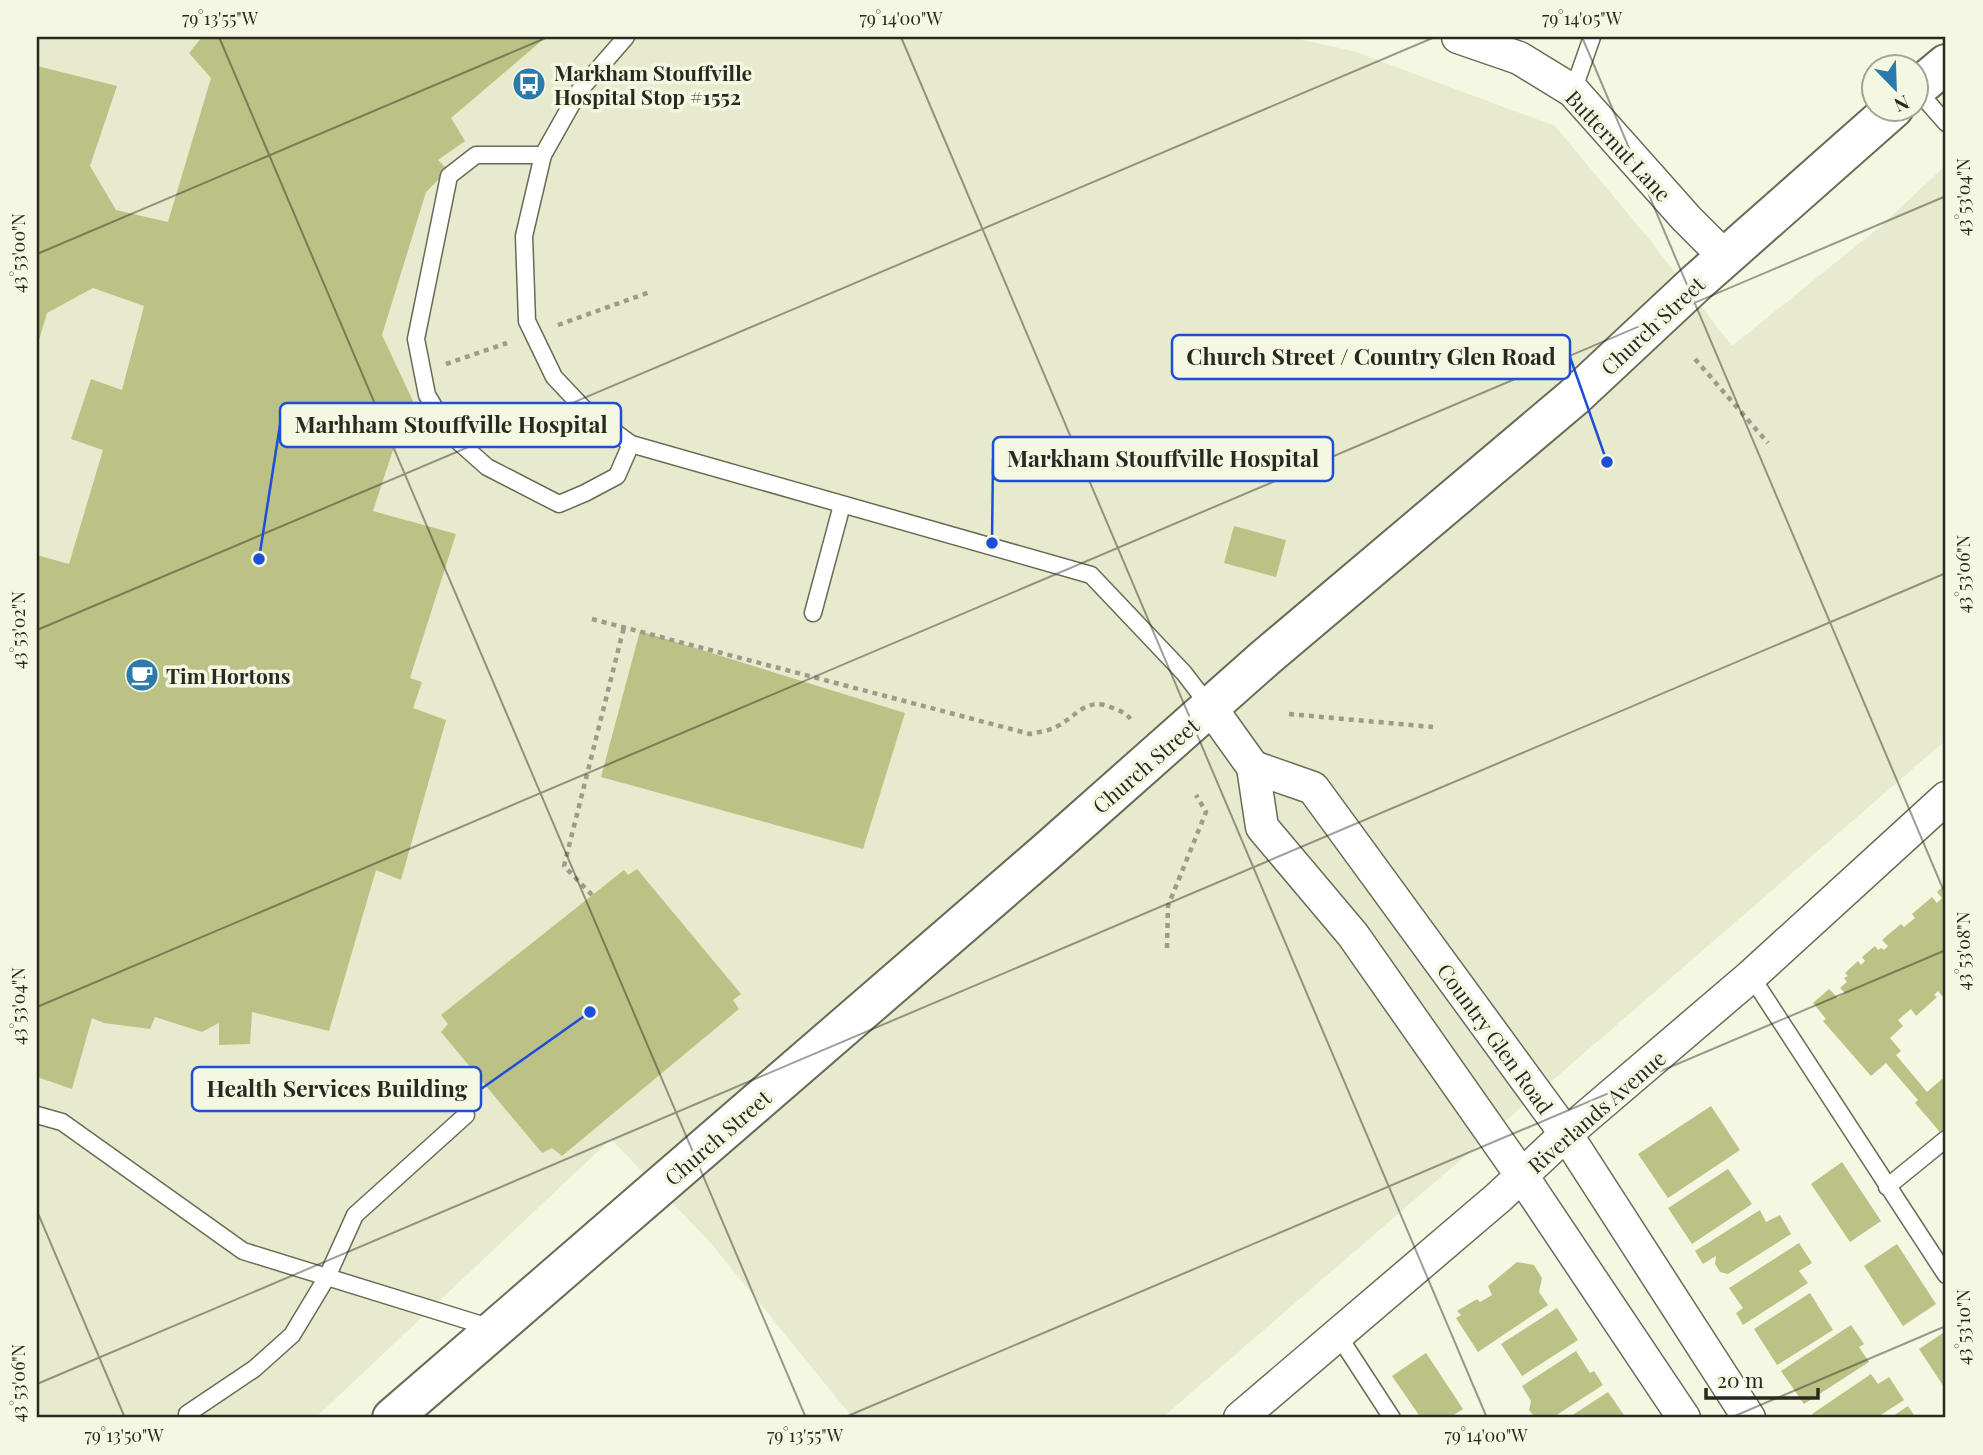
<svg xmlns="http://www.w3.org/2000/svg" width="1983" height="1455" font-family="'Playfair Display',serif">
	<rect width="100%" height="100%" fill="#f4f7e1"/>
	<polygon fill="#e7eacd" points="37,37 1289,37 1353,51 1555,126 1649,239 1732,346 1881,226 1946,165 1946,740 1162,1418 853,1418 710,1242 611,1139 315,1418 37,1418"/>
	<g fill="#bcc285">
		<polygon points="202,37 546,37 451,118 465,141 438,160 448,170 426,192 382,335 413,401 395,444 373,511 456,534 410,678 422,682 413,708 446,720 401,880 376,870 329,1031 252,1012 250,1044 219,1045 219,1023 202,1032 155,1017 150,1029 104,1023 92,1018 72,1089 37,1077 37,555 69,564 103,450 71,439 91,379 122,390 144,306 93,288 47,313 37,347 37,66 117,86 90,166 116,210 168,222 211,78 189,53"/>
		<polygon points="1234,526 1286,540 1276,577 1224,563"/>
		<polygon points="640,631 905,713 863,849 601,777"/>
		<polygon points="637,869 741,994 733,1000 739,1009 562,1156 552,1148 542,1153 441,1032 448,1024 441,1015 624,870 628,875"/>
		<polygon points="1946,884 1946,995 1943,997 1938,991 1934,995 1937,997 1916,1016 1911,1009 1898,1020 1903,1026 1890,1038 1901,1051 1896,1055 1927,1092 1942,1079 1946,1085 1946,1127 1940,1132 1915,1103 1918,1100 1886,1063 1871,1076 1823,1021 1826,1019 1813,1003 1829,989 1838,998 1845,993 1840,988 1847,982 1844,978 1848,976 1845,973 1858,961 1861,965 1865,961 1862,957 1875,946 1878,950 1881,948 1884,950 1888,946 1882,940 1901,924 1904,927 1915,918 1912,914 1932,897 1937,903 1942,898 1937,892"/>
		<polygon points="1711,1106 1740,1150 1668,1198 1638,1154"/>
		<polygon points="1842,1162 1881,1221 1850,1242 1811,1184"/>
		<polygon points="1728,1169 1752,1204 1692,1244 1668,1208"/>
		<polygon points="1760,1210 1766,1222 1780,1215 1791,1234 1728,1274 1720,1272 1715,1264 1716,1256 1703,1264 1695,1251"/>
		<polygon points="1799,1243 1812,1263 1799,1271 1808,1283 1743,1325 1736,1313 1743,1308 1729,1288"/>
		<polygon points="1897,1244 1936,1304 1903,1326 1864,1266"/>
		<polygon points="1517,1262 1534,1265 1542,1278 1539,1292 1548,1305 1478,1352 1456,1318 1461,1315 1457,1311 1477,1299 1480,1302 1492,1295 1488,1286"/>
		<polygon points="1810,1293 1833,1330 1777,1365 1754,1329"/>
		<polygon points="1557,1308 1578,1340 1522,1376 1501,1344"/>
		<polygon points="1851,1325 1864,1344 1859,1347 1869,1362 1804,1404 1781,1371"/>
		<polygon points="1946,1331 1946,1390 1919,1349"/>
		<polygon points="1576,1351 1590,1373 1594,1371 1603,1385 1552,1418 1535,1418 1529,1410 1531,1401 1522,1386"/>
		<polygon points="1426,1353 1463,1409 1449,1418 1421,1418 1392,1376"/>
		<polygon points="1871,1374 1878,1384 1889,1377 1904,1400 1876,1418 1816,1418 1812,1414"/>
		<polygon points="1608,1392 1626,1418 1568,1418"/>
		<polygon points="1908,1406 1916,1418 1890,1418"/>
	</g>
	<g fill="none" stroke-linecap="round" stroke-linejoin="round">
		<defs>
			<g id="lane">
				<polyline points="626,37 579,91 543,155 524,236 527,321 554,377 587,412 631,444 1091,575 1184,673 1210,707"/>
				<polyline points="1916,89 1946,123"/>
				<polyline points="1573,91 1592,37"/>
				<polyline points="543,155 476,155 449,176 416,339 427,395 451,435 487,467 559,504 585,493 617,476 631,444"/>
				<polyline points="813,613 842,505"/>
				<polyline points="1751,976 1946,1275"/>
				<polyline points="37,1115 62,1122 243,1251 492,1328"/>
				<polyline points="1887,1187 1946,1139"/>
				<polyline points="1338,1335 1392,1418"/>
				<polyline points="187,1414 254,1369 292,1335 327,1277 355,1215 466,1115"/>
			</g>
			<g id="street">
				<polyline points="1458,37 1519,58 1573,91 1686,218 1726,258"/>
				<polyline points="1210,707 1253,767 1262,827 1353,935 1522,1176 1684,1418"/>
				<polyline points="1253,767 1313,788 1566,1134 1749,1418"/>
				<polyline points="1240,1418 1499,1197 1566,1134 1751,976 1946,798"/>
			</g>
			<g id="secondary">
				<polyline points="1916,89 1946,64"/>
				<polyline points="392,1418 1045,853 1265,658 1574,397 1696,283 1894,108"/>
			</g>
		</defs>
		<use href="#lane" stroke="#696b58" stroke-width="19"/>
		<use href="#street" stroke="#696b58" stroke-width="35"/>
		<use href="#secondary" stroke="#696b58" stroke-width="42"/>
		<g stroke="#9a9c8c" stroke-width="4.5" stroke-dasharray="5 5" stroke-linecap="butt">
			<polyline points="558,325 650,292"/>
			<polyline points="1695,359 1768,443"/>
			<polyline points="446,364 507,343"/>
			<path d="M592 619 1030 734C1038 732 1049 731 1056 727 1079 715 1086 695 1115 709 1123 712 1127 714 1132 721"/>
			<polyline points="1289,714 1433,727"/>
			<polyline points="592,895 564,866 624,627"/>
			<polyline points="1167,948 1168,906 1206,812 1196,795"/>
		</g>
		<use href="#lane" stroke="#fff" stroke-width="16"/>
		<use href="#street" stroke="#fff" stroke-width="32"/>
		<use href="#secondary" stroke="#fff" stroke-width="38"/>
	</g>
	<path fill="none" stroke="#282920" stroke-width="2" stroke-opacity="0.45" d="M219 37 806 1418M901 37 1487 1418M1582 37 1946 896M37 254 548 37M37 630 1435 37M37 1007 1946 196M37 1211 125 1418M37 1384 1946 573M843 1418 1946 950M1730 1418 1946 1326"/>
	<defs>
		<symbol id="bus-disc" viewBox="-11 -11 22 22"><circle r="9.5" fill="#2b7aac" stroke="#f4f7e1"/><path d="M-5-6H5V4H4V6H2V4H-2V6H-4V4H-5ZM-3.5-4V0h7V-4ZM-3.5 1.2v1.5H-2V1.2ZM2 1.2v1.5H3.5V1.2Z" fill="#fff"/></symbol>
		<symbol id="cafe-disc" viewBox="-11 -11 22 22"><circle r="9.5" fill="#2b7aac" stroke="#f4f7e1"/><path d="M-5.5-4.5H6V0H3Q3 3.5 0 3.5H-2.5Q-5.5 3.5-5.5 0ZM3-3.2v2h1.7v-2ZM-6 4.5H4V6H-6Z" fill="#fff"/></symbol>
	</defs>
	<g fill-rule="evenodd">
		<use href="#bus-disc" x="510" y="65" width="38" height="38"/>
		<use href="#cafe-disc" x="123" y="656" width="38" height="38"/>
	</g>
	<g text-anchor="middle" dominant-baseline="central" stroke-width="7" stroke-linejoin="round" paint-order="stroke">
		<g font-size="21" font-weight="bold" fill="#282920" stroke="#f4f7e1" text-anchor="start">
			<text x="554" y="72">Markham Stouffville<tspan x="554" dy="24">Hospital Stop #1552</tspan></text>
			<text x="166" y="675">Tim Hortons</text>
		</g>
		<g font-size="21" fill="#282920" stroke="#f4f7e1">
			<text transform="translate(1619 145) rotate(47)">Butternut Lane</text>
			<text transform="translate(1652 325) rotate(-43)">Church Street</text>
			<text transform="translate(1145 765) rotate(-41)">Church Street</text>
			<text transform="translate(1496 1038) rotate(54)">Country Glen Road</text>
			<text transform="translate(1596 1111) rotate(-41)">Riverlands Avenue</text>
			<text transform="translate(717 1137) rotate(-41)">Church Street</text>
		</g>
	</g>
	<path fill="none" stroke="#1d4ed8" stroke-width="2.5" d="M1607 462L1570 357M259 559L280 425M992 543L993 459M590 1012L481 1089"/>
	<g fill="#1d4ed8" stroke="#f4f7e1" stroke-width="2.5">
		<circle cx="1607" cy="462" r="7"/>
		<circle cx="259" cy="559" r="7"/>
		<circle cx="992" cy="543" r="7"/>
		<circle cx="590" cy="1012" r="7"/>
	</g>
	<g fill="#f4f7e1" stroke="#1d4ed8" stroke-width="2.5">
		<rect x="1172" y="335" width="398" height="44" rx="7"/>
		<rect x="280" y="403" width="341" height="44" rx="7"/>
		<rect x="993" y="437" width="340" height="44" rx="7"/>
		<rect x="192" y="1067" width="289" height="44" rx="7"/>
	</g>
	<g font-size="23" text-anchor="middle" font-weight="bold" fill="#282920">
		<text x="1371" y="365">Church Street / Country Glen Road</text>
		<text x="451" y="433">Marhham Stouffville Hospital</text>
		<text x="1163" y="467">Markham Stouffville Hospital</text>
		<text x="337" y="1097">Health Services Building</text>
	</g>
	<rect width="1983" height="1455" fill="none" stroke="#f4f7e1" stroke-width="77"/>
	<g transform="translate(1895 88) rotate(157)"><circle r="33" fill="#f4f7e1" stroke="#a2a594" stroke-width="2"/>
	<path d="M0-5L12 26L0 18L-12 26Z" fill="#2b7aac"/>
	<text y="-10" font-size="19" font-weight="bold" text-anchor="middle" fill="#282920">N</text>
	</g>
	<path d="M1706 1388v10h112v-10" fill="none" stroke="#282920" stroke-width="3.5"/>
	<text x="1717" y="1388" font-size="21" fill="#282920" stroke="#f4f7e1" stroke-width="5" paint-order="stroke">20 m</text>
	<rect x="38" y="38" width="1906" height="1378" fill="none" stroke="#282920" stroke-width="2.5"/>
	<g font-size="18" text-anchor="middle" fill="#282920">
		<text x="220" y="25">79°13'55"W</text>
		<text x="901" y="25">79°14'00"W</text>
		<text x="1582" y="25">79°14'05"W</text>
		<text transform="translate(1964 197) rotate(-90)" y="6">43°53'04"N</text>
		<text transform="translate(19 253) rotate(-90)" y="6">43°53'00"N</text>
		<text transform="translate(1964 574) rotate(-90)" y="6">43°53'06"N</text>
		<text transform="translate(19 630) rotate(-90)" y="6">43°53'02"N</text>
		<text transform="translate(1964 951) rotate(-90)" y="6">43°53'08"N</text>
		<text transform="translate(19 1006) rotate(-90)" y="6">43°53'04"N</text>
		<text transform="translate(1964 1327) rotate(-90)" y="6">43°53'10"N</text>
		<text transform="translate(19 1383) rotate(-90)" y="6">43°53'06"N</text>
		<text x="124" y="1442">79°13'50"W</text>
		<text x="805" y="1442">79°13'55"W</text>
		<text x="1486" y="1442">79°14'00"W</text>
	</g>
</svg>
